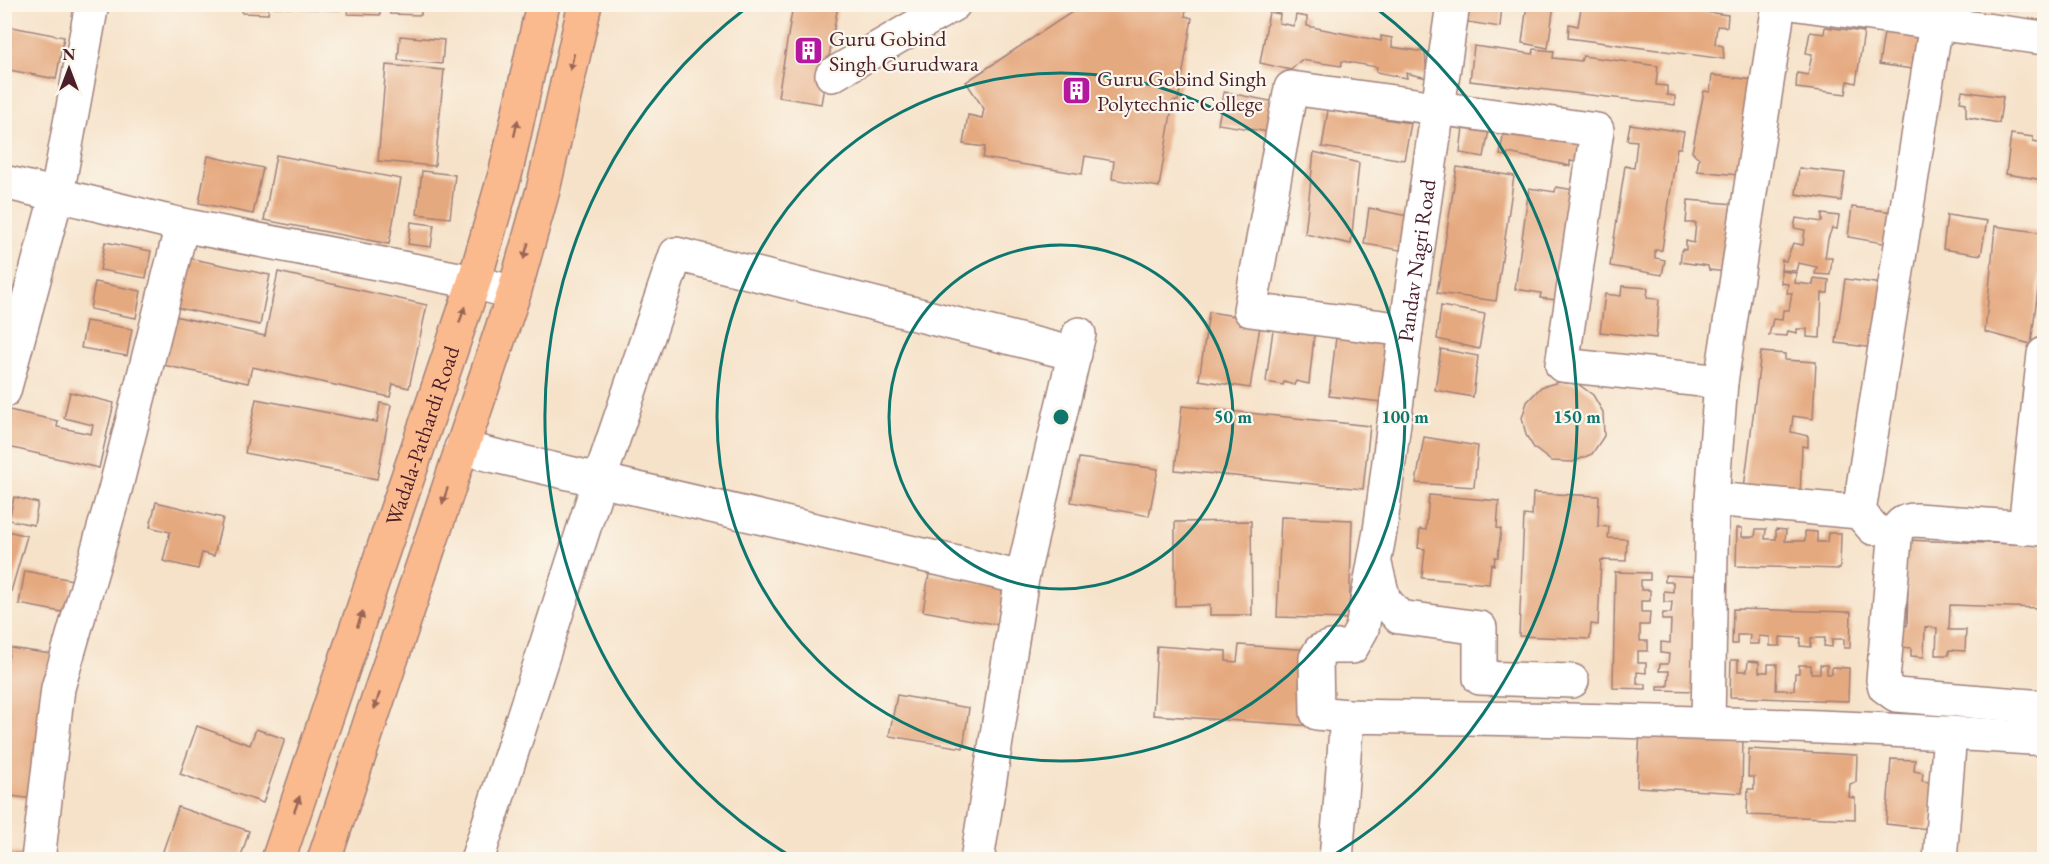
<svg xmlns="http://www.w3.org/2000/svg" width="2049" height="864" font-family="'EB Garamond',serif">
	<rect width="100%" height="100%" fill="#fbf7ec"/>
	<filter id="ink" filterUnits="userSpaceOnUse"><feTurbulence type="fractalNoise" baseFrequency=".0167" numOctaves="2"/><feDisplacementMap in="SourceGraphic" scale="12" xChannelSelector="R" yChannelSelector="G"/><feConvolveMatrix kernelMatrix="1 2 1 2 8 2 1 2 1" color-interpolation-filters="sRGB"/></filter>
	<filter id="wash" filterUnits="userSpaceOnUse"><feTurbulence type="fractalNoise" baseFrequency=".008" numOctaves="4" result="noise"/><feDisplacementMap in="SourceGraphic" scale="24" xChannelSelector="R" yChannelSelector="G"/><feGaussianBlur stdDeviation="1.35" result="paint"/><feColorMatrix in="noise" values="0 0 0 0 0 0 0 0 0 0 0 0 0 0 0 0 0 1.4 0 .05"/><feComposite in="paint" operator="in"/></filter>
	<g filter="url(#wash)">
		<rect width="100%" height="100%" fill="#f6e2c9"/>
		<g id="blocks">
			<g fill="#e5a97f">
				<polygon points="242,4 339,4 339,10 269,7 268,14 242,13"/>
				<polygon points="349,4 380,4 380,15 348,14"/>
				<polygon points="390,4 421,4 421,15 390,14"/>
				<polygon points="1084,4 1187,4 1185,16 1192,18 1178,101 1173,101 1159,187 1112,179 1114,161 1085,156 1082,174 983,158 985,147 963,144 968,115 982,118 984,109 966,82"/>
				<polygon points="1464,4 1502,4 1500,27 1461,21"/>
				<polygon points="1527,4 1554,4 1548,48 1522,43"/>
				<polygon points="1972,4 2018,4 2017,11 1972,7"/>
				<polygon points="793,5 838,5 821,104 778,97"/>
				<polygon points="1568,5 1652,5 1728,15 1727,27 1717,26 1715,44 1723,46 1724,59 1568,38 1569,24 1578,26 1581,8"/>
				<polygon points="1269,12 1280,14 1279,23 1294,26 1296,15 1307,17 1307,26 1381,41 1381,36 1392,38 1392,47 1425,52 1427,78 1406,73 1407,78 1376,72 1377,67 1342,61 1341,66 1301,60 1291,70 1260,63"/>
				<polygon points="7,26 64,37 56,79 4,69"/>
				<polygon points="1825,27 1864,32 1856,83 1848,81 1846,94 1796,88 1797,73 1808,75 1812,54 1806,53 1810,32 1824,34"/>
				<polygon points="1885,27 1930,33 1925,71 1879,64"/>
				<polygon points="400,36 444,40 442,64 398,60"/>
				<polygon points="1474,46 1533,54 1534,49 1554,51 1553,58 1581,61 1583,56 1658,66 1656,85 1667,86 1667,95 1675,96 1675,105 1470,81"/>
				<polygon points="386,65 444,70 435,166 378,161"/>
				<polygon points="1712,75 1762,81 1749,176 1697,171 1699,158 1692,152 1704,91 1710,92"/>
				<polygon points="1962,91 2003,97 1999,123 1966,117 1966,103 1960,102"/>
				<polygon points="1224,92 1280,103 1275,133 1218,124"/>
				<polygon points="1328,110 1411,123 1404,160 1322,147"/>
				<polygon points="1505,123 1578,140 1587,164 1570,161 1570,166 1508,153 1507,156 1500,155"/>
				<polygon points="1630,124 1684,132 1681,148 1677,148 1662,250 1655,250 1655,258 1665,260 1662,275 1610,266 1625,166 1634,168 1637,141 1627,140"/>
				<polygon points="1463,127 1489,130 1484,157 1460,153"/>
				<polygon points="2011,134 2033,137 2033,141 2044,143 2044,180 2006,174"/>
				<polygon points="1314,152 1359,163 1351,244 1305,234"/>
				<polygon points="276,155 401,179 389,244 264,220"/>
				<polygon points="208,156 263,168 253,214 199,203"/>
				<polygon points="1457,167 1514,176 1496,301 1437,293"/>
				<polygon points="1799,168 1845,173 1841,201 1796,194"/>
				<polygon points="422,171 455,175 450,218 417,214"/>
				<polygon points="1556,187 1581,191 1565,301 1540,298 1541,293 1515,289 1529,188 1555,192"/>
				<polygon points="1688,200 1746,205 1735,273 1709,270 1708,266 1680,262 1682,249 1686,250 1686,241 1694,243 1696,223 1686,223"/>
				<polygon points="1852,207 1894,212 1888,244 1848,237"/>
				<polygon points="1369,208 1412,217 1406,251 1364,244"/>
				<polygon points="1822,214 1839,216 1837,229 1832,228 1828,239 1825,258 1832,258 1830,275 1815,274 1817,267 1798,263 1796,271 1781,270 1782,260 1786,261 1793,243 1803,245 1805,230 1794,228 1796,218 1822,222"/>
				<polygon points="1947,215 1987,221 1981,255 1943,249"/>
				<polygon points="411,222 434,225 431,247 408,244"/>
				<polygon points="1995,226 2044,233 2044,273 2040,273 2031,344 1985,332"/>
				<polygon points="105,242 151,251 146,278 100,270"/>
				<polygon points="188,258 270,275 260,325 178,308"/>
				<polygon points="1781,271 1796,273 1795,283 1813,285 1814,278 1829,280 1828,293 1822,293 1820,338 1807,337 1807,329 1797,329 1797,333 1788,331 1787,336 1769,335 1773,319 1782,320 1783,310 1789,310 1792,293 1787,293 1788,284 1781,283"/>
				<polygon points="278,272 427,305 409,388 393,384 390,397 252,367 248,383 163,365 174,316 265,336"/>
				<polygon points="1845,279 1890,285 1882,349 1836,343"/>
				<polygon points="95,282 141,291 136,318 90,309"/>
				<polygon points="1622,286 1648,288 1647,298 1659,299 1656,338 1600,332 1605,294 1621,296"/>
				<polygon points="1441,306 1485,314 1479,349 1437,339"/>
				<polygon points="1209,312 1261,320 1250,388 1199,380"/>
				<polygon points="86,321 132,329 127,356 81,348"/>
				<polygon points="1274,322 1315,327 1309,384 1296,381 1294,385 1284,382 1283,385 1266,382"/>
				<polygon points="1337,329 1398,336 1390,403 1329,396"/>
				<polygon points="1441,349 1478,356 1473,397 1435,390"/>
				<polygon points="1761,352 1785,354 1785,360 1816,362 1813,419 1793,416 1791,432 1808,436 1808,447 1802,446 1800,499 1744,488"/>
				<polygon points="1559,382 1578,384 1593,395 1603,412 1604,436 1592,454 1573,462 1551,461 1534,448 1526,435 1522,418 1527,402 1541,387"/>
				<polygon points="70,392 114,403 99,468 4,446 4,429 9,410 58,421 57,427 91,434 93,425 64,418"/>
				<polygon points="256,399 377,422 380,403 391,405 377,479 245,453"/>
				<polygon points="1182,406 1370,426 1363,489 1175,470"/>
				<polygon points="1424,437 1478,446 1474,487 1416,483"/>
				<polygon points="1079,458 1158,469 1149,516 1071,502"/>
				<polygon points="1533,493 1599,496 1598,526 1609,527 1608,538 1627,539 1626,561 1601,560 1598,625 1591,624 1590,639 1519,636 1524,515 1532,516"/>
				<polygon points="1429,495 1499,501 1497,528 1501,529 1498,557 1495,557 1494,565 1491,564 1489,584 1422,578 1425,549 1418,548 1420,529 1426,530"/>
				<polygon points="14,497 38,503 34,525 9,520"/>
				<polygon points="156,502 223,518 214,556 202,553 198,569 163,561 170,532 150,527"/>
				<polygon points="1281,517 1352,520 1349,619 1277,617"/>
				<polygon points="1251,521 1252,615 1210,615 1210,605 1175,606 1175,522"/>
				<polygon points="1737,528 1742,528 1742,537 1755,537 1756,529 1766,529 1765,539 1776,539 1776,529 1786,530 1785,541 1805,541 1805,531 1817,532 1817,542 1827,542 1828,533 1841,533 1840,569 1736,566"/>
				<polygon points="4,530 27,536 10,595 4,593"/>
				<polygon points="1905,540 2044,545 2044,608 1950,605 1949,630 1966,630 1965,651 1949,650 1949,655 1936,655 1937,628 1925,627 1924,657 1911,656 1911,648 1902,647 1902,657 1896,657 1897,625 1907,626 1908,588 1903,588"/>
				<polygon points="25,571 73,580 67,613 19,604"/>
				<polygon points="1615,572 1650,573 1650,580 1641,580 1641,590 1650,590 1650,601 1641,601 1641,612 1650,612 1649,625 1640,625 1640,641 1648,641 1648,651 1638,651 1638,663 1646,663 1646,673 1637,672 1637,684 1646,684 1646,689 1613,688"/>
				<polygon points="929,574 1006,587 999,625 923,611"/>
				<polygon points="1665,575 1702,577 1697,691 1658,690 1658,686 1668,686 1669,671 1659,671 1660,664 1668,664 1669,654 1661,653 1661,642 1670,643 1671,620 1662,620 1663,613 1671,613 1672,602 1664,602 1664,591 1673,592 1673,582 1665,582"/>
				<polygon points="1733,609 1851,612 1850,648 1844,648 1844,639 1832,639 1832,647 1824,646 1825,638 1811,638 1811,647 1800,646 1801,638 1780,637 1780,646 1770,646 1770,637 1759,636 1759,644 1749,644 1750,635 1737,635 1737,644 1732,644"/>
				<polygon points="1239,645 1312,650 1313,726 1153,715 1157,646 1226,651 1226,661 1237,662"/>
				<polygon points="10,648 51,654 33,799 4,795 4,681"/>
				<polygon points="1731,660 1738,660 1738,671 1747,671 1748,661 1759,662 1759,672 1768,672 1768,664 1777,664 1776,690 1794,690 1795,673 1799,673 1799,665 1811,665 1811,673 1820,673 1820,665 1827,665 1827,674 1832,674 1832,667 1849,668 1848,701 1730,697"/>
				<polygon points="897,695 969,708 963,748 889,736"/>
				<polygon points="197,726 250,745 256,729 285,739 263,803 180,774"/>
				<polygon points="1640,730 1743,735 1742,793 1637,787"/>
				<polygon points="1749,749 1857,755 1856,782 1850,784 1849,797 1855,798 1855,819 1747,815 1748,789 1754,789 1754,777 1748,777"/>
				<polygon points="1891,759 1915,760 1914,771 1923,773 1922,781 1933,783 1929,829 1886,824"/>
				<polygon points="178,807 249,831 240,860 160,860"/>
				<polygon points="4,853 27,854 26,860 4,860"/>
			</g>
		</g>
	</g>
	<g filter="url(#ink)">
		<use href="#blocks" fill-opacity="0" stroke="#a0807a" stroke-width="1.5"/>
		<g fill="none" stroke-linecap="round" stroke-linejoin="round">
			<defs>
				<g id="minor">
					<polyline points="1798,4 2044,38"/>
					<polyline points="832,75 954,4"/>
					<polyline points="4,182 182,225 474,282 514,293"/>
					<polyline points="1406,330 1250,310 1291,88 1597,130 1562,365 1721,382"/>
					<polyline points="4,391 57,194 92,4"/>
					<polyline points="461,448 1022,578"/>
					<polyline points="1712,499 1859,512 1873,528"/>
					<polyline points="1859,512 1939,4"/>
					<polyline points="2025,528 2044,354"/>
					<path d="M2044 529 1916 520C1903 520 1896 525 1895 539L1883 680 1885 687 1896 695 2044 707"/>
					<polyline points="1375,564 1384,600 1399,617 1480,628 1480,678 1572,681"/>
					<path id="s1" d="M1347 716 1317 713 1316 658 1320 651 1331 647H1352L1362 629 1380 531 1406 330 1453 4"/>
					<polyline points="1708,722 1712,499 1721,382 1779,4"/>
					<polyline points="38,860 58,688 115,490 182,225"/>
					<polyline points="477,860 599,481 676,254 1075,354"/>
					<polyline points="977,860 1022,578 1079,334"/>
					<path d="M1336 860 1347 716C1580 720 1812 723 2044 739"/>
					<polyline points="1940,860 1950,733"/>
				</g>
				<g id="major">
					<path id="s2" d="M278 860 474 282 506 171 543 4"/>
					<polyline points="324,860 514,293 543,190 585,4"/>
				</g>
			</defs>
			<use href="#minor" stroke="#a0807a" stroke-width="36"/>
			<use href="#major" stroke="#a0807a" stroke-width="36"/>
			<use href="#minor" stroke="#fff" stroke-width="33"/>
			<use href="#major" stroke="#fbba8d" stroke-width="33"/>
		</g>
		<defs><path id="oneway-solid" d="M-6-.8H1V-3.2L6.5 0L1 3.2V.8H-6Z" transform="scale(1.5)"/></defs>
		<g fill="#9a6557">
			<use href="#oneway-solid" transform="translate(572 62) rotate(103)"/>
			<use href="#oneway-solid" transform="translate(516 128) rotate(-77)"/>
			<use href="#oneway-solid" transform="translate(526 251) rotate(106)"/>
			<use href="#oneway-solid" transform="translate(462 315) rotate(-71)"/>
			<use href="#oneway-solid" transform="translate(445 496) rotate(108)"/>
			<use href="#oneway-solid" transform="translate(360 619) rotate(-71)"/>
			<use href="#oneway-solid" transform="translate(377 701) rotate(108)"/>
			<use href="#oneway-solid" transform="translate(297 804) rotate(-71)"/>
		</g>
	</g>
	<g fill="none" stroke="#0f766e" stroke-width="3">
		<circle cx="1061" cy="417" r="172"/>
		<circle cx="1061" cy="417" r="344"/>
		<path d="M795 859A516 516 0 0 1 750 5M1372 5A516 516 0 0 1 1327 859"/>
	</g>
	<defs>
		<symbol id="building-square" viewBox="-11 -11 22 22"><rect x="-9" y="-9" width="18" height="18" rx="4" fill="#b5179e" stroke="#fbf7ec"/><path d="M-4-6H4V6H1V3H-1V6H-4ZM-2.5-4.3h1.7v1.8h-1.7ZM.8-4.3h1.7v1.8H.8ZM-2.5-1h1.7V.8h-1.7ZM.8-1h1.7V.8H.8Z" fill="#fff"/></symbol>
	</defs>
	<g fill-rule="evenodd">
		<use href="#building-square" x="792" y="34" width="33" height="33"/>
		<use href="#building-square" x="1060" y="74" width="33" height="33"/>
	</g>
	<g text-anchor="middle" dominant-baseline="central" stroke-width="4.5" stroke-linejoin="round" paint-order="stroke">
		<g font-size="22" fill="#4a1f2b" stroke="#fbf7ec" text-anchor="start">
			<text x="829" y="38">Guru Gobind<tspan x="829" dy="25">Singh Gurudwara</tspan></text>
			<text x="1097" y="78">Guru Gobind Singh<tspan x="1097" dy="25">Polytechnic College</tspan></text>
		</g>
		<g font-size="22" fill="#4a1f2b" stroke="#fbf7ec">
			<text stroke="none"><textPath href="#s1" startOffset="519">Pandav Nagri Road</textPath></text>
			<text stroke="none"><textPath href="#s2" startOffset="448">Wadala-Pathardi Road</textPath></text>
		</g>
	</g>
	<circle cx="1061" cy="417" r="9" fill="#0f766e" stroke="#fbf7ec" stroke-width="3"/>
	<g font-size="18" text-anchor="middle" font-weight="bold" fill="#0f766e" stroke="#fbf7ec" stroke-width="4.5" stroke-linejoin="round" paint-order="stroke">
		<text x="1233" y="423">50 m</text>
		<text x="1405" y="423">100 m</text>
		<text x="1577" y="423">150 m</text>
	</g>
	<rect width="2049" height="864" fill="none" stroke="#fbf7ec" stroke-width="24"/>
	<g transform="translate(69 69)" stroke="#fbf7ec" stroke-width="4.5" paint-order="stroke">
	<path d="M0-4.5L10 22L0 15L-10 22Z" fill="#4a1f2b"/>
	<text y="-9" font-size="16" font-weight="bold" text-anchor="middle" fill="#4a1f2b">N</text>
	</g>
</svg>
